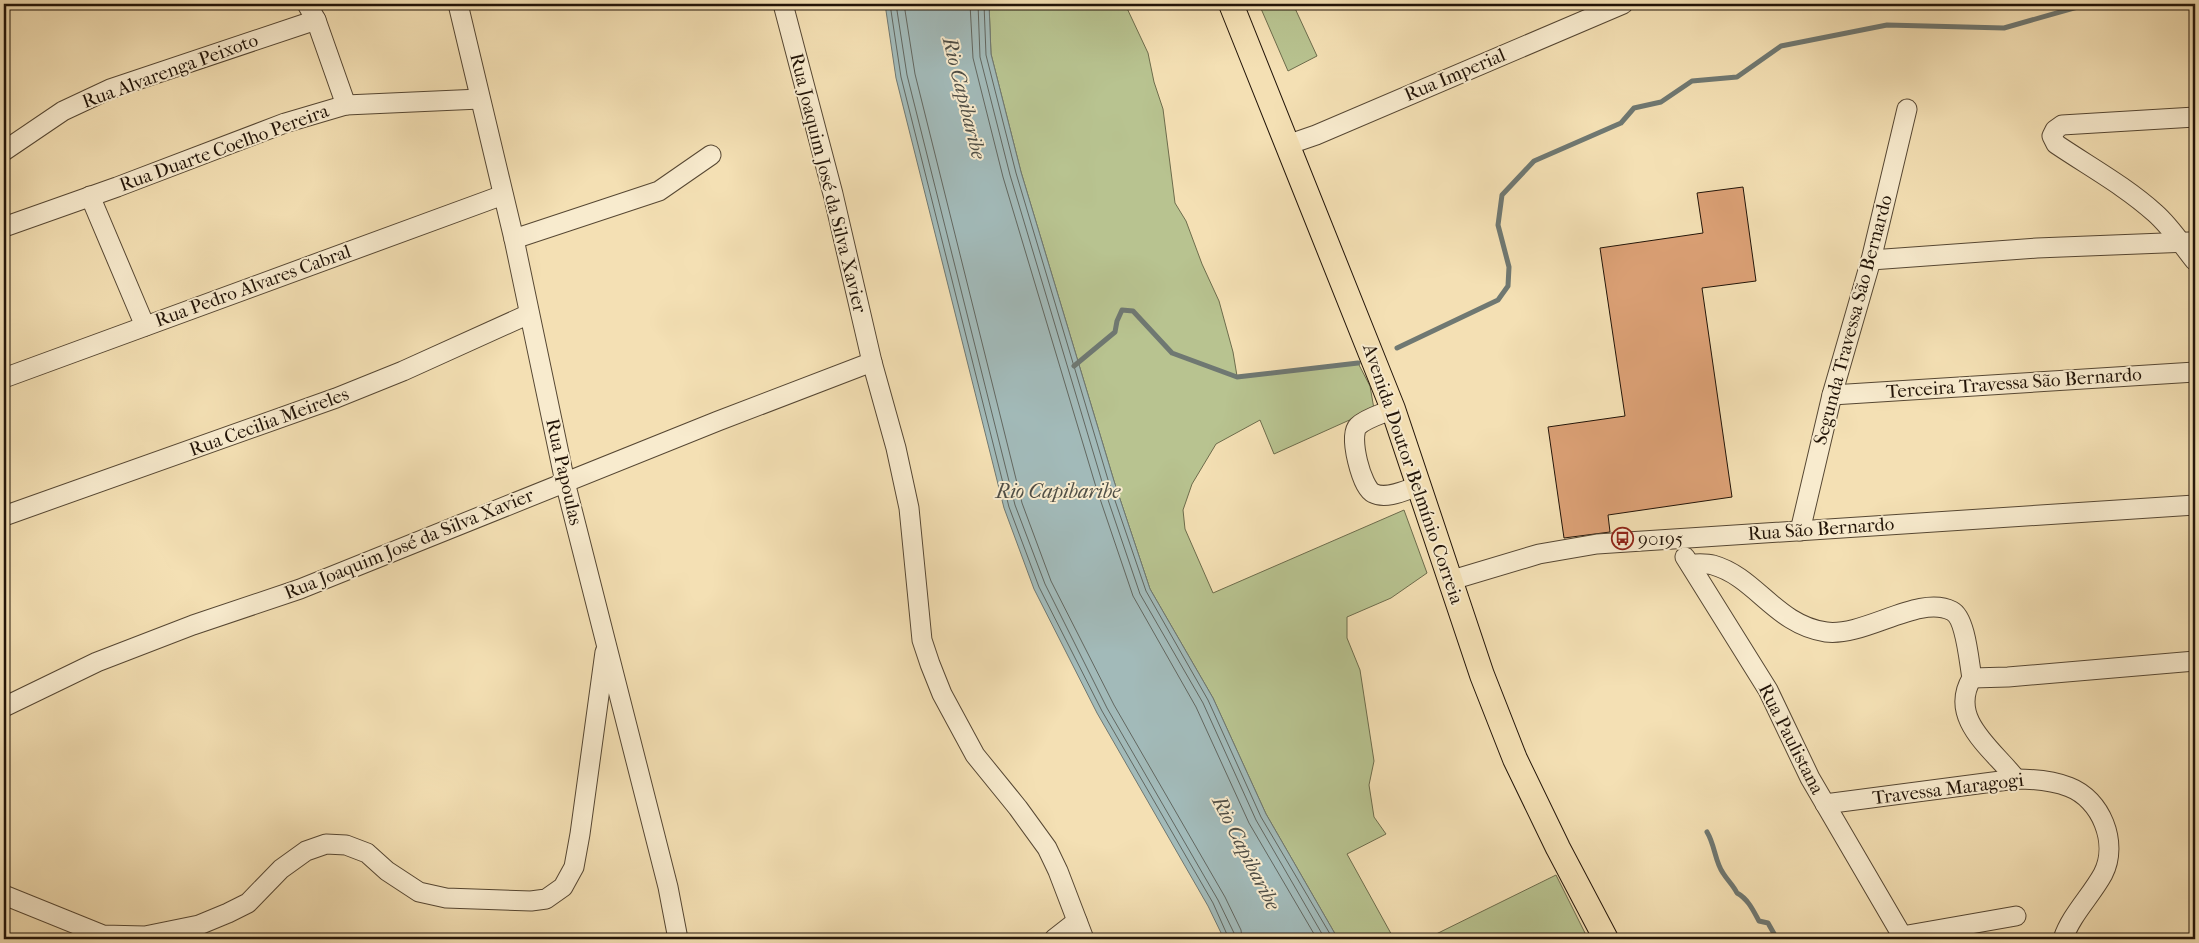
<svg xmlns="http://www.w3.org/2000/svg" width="2199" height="943" font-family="'IM FELL French Canon',serif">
	<rect width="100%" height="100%" fill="#f4e0b4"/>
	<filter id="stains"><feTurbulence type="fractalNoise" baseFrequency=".004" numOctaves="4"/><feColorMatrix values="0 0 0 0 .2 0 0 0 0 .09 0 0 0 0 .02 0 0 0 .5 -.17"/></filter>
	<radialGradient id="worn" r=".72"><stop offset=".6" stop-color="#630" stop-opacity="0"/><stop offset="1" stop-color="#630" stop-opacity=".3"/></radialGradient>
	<g fill="#b8c390" stroke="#6d6c4c">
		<polygon points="989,4 1125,4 1148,53 1154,82 1163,109 1175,203 1186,221 1202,264 1219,301 1233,352 1237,376 1358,363 1370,386 1374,409 1274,454 1260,420 1216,444 1192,484 1183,510 1185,529 1213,593 1404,510 1427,573 1391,598 1347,617 1347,638 1360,670 1374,761 1369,785 1374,817 1386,834 1347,854 1394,939 1338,939 1266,814 1213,698 1150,589 1114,481 1021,172 991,54"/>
		<polygon points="1259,4 1293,4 1317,56 1288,71"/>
		<polygon points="1556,875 1588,939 1426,939"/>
	</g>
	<polygon fill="#a2bab9" stroke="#6f7872" points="885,4 989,4 991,54 1021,172 1114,481 1150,589 1213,698 1266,814 1338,939 1224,939 1208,906 1097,713 1034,589 1004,508 896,78"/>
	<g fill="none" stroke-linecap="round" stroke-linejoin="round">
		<g stroke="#626760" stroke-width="1">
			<polyline points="890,4 901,77 1009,507 1039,587 1102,711 1213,903 1229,939"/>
			<polyline points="896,4 907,75 1015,505 1045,584 1107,708 1218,900 1234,933 1235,939"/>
			<polyline points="904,4 915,74 1022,503 1051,581 1114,705 1225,897 1241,930 1242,939"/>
			<polyline points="970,4 973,58 1003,177 1096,487 1133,596 1196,707 1249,823 1317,939"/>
			<polyline points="978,4 980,57 1010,175 1103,485 1140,594 1203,703 1256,820 1325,939"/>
			<polyline points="984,4 986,55 1016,173 1109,483 1146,591 1208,700 1261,817 1333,939"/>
		</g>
		<g stroke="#6f7872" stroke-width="5">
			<polyline points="1397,348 1498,300 1508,286 1509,267 1498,225 1502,195 1534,161 1621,123 1634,108 1661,102 1692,81 1737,77 1781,46 1887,25 2004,28 2088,4"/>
			<polyline points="1074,366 1115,332 1117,321 1122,310 1133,311 1172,353 1237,377 1358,363"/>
			<path d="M1707 832C1715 845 1715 862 1723 873 1728 881 1733 885 1737 893 1748 899 1753 910 1759 921L1768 923 1777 939"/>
		</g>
	</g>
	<polygon fill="#dca176" stroke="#221408" points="1743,187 1756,281 1702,288 1732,497 1608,515 1610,532 1564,538 1548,427 1625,416 1600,248 1703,233 1697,193"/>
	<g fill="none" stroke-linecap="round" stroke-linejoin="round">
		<defs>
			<g id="minor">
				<polyline points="307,4 316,20 346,105"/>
				<polyline points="458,4 514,239 565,482 668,887 678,939"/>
				<polyline points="783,4 833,194 872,362 896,448 909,508 922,640 930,664 942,694 975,755 1018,808 1047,848 1058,871 1084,939"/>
				<path d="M2195 117 2062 125 2055 130 2052 136 2056 144C2090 167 2125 186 2155 213 2171 227 2182 245 2195 261"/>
				<polyline points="1287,145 1316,135 1623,4"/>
				<polyline points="4,151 63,111 110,89 316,20"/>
				<polyline points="90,196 145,326"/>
				<polyline points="4,227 117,187 285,123 346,105 480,99"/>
				<polyline points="514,239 659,191 711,155"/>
				<polyline points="1871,260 2037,248 2189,242"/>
				<polyline points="4,378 503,195"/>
				<polyline points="1832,395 2195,372"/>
				<path d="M1393 409C1382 414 1366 418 1358 426 1348 436 1362 488 1373 493 1386 500 1406 490 1418 486"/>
				<polyline points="4,516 336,398 403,371 529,314"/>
				<polyline points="1800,531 1832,395 1871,260 1907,109"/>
				<polyline points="1685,557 1768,690 1810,778 1904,939"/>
				<path d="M1690 564C1697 564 1706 563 1713 565 1756 577 1776 625 1826 632 1865 637 1919 594 1952 611 1966 618 1969 663 1972 678L2008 677 2195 661"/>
				<polyline points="1452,580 1539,554 1597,544 2195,505"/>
				<path d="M1972 678C1947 719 1994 750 2016 779"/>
				<polyline points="4,707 97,662 193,625 300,589 718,421 872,362"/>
				<path d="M1825 804 2016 779C2034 779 2051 780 2069 787 2101 799 2119 843 2103 874 2091 896 2071 915 2063 939"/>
				<polyline points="4,895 103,935 145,936 199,925 228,913 248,903 281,869 306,851 326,844 346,845 367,853 387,871 419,892 446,898 531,901 546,899 563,887 574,867 580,834 605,652"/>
				<polyline points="1902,936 2016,916"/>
				<polyline points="1054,939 1077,921"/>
			</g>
			<polyline id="major" points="1231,4 1393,409 1482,675 1515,759 1558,848 1606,939"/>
		</defs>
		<use href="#minor" stroke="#564733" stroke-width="21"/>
		<use href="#major" stroke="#221408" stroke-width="26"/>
		<use href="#minor" stroke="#f8ebce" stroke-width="19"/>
		<use href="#major" stroke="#f4e0b4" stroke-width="24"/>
	</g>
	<defs>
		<symbol id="bus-ring" viewBox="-11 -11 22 22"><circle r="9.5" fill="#f8ebce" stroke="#8f2418" stroke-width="1.5"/><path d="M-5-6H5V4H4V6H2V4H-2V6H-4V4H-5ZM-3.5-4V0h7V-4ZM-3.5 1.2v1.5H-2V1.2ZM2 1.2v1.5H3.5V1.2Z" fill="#8f2418"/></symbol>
	</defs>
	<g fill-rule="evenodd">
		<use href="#bus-ring" x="1610" y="526" width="25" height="25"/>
	</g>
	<g text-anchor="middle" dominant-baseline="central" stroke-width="4" stroke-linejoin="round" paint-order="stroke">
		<g font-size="19" fill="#221408" stroke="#f8ebce">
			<text transform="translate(170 71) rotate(-20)">Rua Alvarenga Peixoto</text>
			<text transform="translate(1455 75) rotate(-23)">Rua Imperial</text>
			<text transform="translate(224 148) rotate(-20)">Rua Duarte Coelho Pereira</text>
			<text transform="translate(828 183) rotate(76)">Rua Joaquim José da Silva Xavier</text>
			<text transform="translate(253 286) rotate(-20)">Rua Pedro Alvares Cabral</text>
			<text transform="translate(1853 320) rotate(-75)">Segunda Travessa São Bernardo</text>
			<text transform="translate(2014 383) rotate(-4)">Terceira Travessa São Bernardo</text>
			<text transform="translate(269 422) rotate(-20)">Rua Cecilia Meireles</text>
			<text transform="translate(564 472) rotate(77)">Rua Papoulas</text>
			<text transform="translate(1413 474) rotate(71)">Avenida Doutor Belmínio Correia</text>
			<text transform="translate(1821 529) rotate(-4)">Rua São Bernardo</text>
			<text transform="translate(409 544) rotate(-22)">Rua Joaquim José da Silva Xavier</text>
			<text transform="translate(1791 739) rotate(63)">Rua Paulistana</text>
			<text transform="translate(1948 789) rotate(-7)">Travessa Maragogi</text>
		</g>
		<g font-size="19" fill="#221408" stroke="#f8ebce" text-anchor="start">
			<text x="1638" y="539">90195</text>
		</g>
		<g font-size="20" font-style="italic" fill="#4f4e46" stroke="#f8ebce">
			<text transform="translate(964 98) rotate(76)">Rio Capibaribe</text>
			<text x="1058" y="491">Rio Capibaribe</text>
			<text transform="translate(1246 853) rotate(63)">Rio Capibaribe</text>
		</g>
	</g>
	<rect width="2199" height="943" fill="none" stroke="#f4e0b4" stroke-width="20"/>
	<rect x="5" y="5" width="2189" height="933" fill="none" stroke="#221408" stroke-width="2.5"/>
	<rect x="10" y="10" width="2179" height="923" fill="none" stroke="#221408"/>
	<rect width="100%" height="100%" filter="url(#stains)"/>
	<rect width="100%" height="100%" fill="url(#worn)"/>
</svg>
